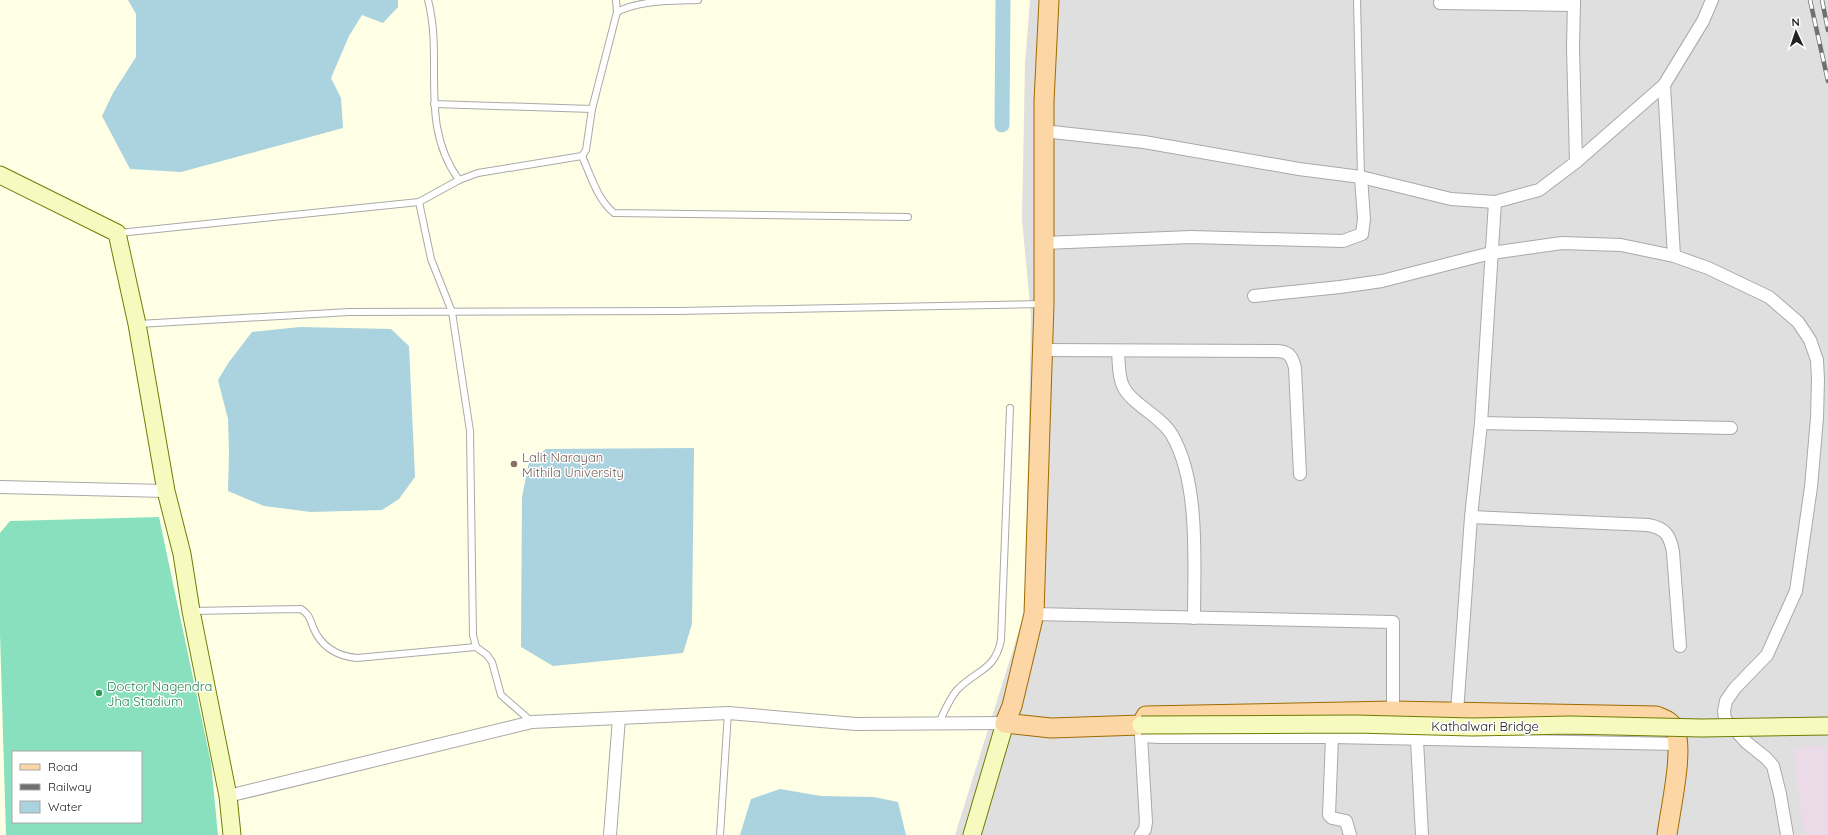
<svg xmlns="http://www.w3.org/2000/svg" width="1828" height="835" font-family="Quicksand,sans-serif">
	<rect width="100%" height="100%" fill="#f2efe9"/>
	<path fill="#e0dfdf" fill-rule="evenodd" d="M0 0H1828V835H0ZM13 752H141V822H13Z"/>
	<polygon fill="#ebdbe8" points="1828,746 1828,835 1804,835 1793,747"/>
	<path fill="#ffffe5" fill-rule="evenodd" d="M0 0H1030L1025 63 1022 220 1031 316 1025 611 955 835H0ZM13 752H141V822H13Z"/>
	<path fill="#88e0be" fill-rule="evenodd" d="M159 517 211 763 218 835H6L0 633V533L10 521ZM13 752H141V822H13Z"/>
	<g fill="#aad3df">
		<polygon points="128,0 398,0 398,7 383,23 362,15 349,36 331,78 341,98 343,128 181,172 130,169 102,116 113,93 136,57 136,14"/>
		<polygon points="300,327 391,329 409,346 415,477 399,499 382,510 311,512 264,506 228,491 229,452 228,419 218,380 229,362 252,332"/>
		<polygon points="694,448 692,624 683,653 553,666 521,647 522,497 529,462 546,449"/>
		<polygon points="780,789 821,796 874,797 898,802 906,835 740,835 751,799"/>
	</g>
	<g fill="none" stroke-linecap="round" stroke-linejoin="round">
		<polyline stroke="#aad3df" stroke-width="15" points="1002,125 1003,0"/>
		<defs>
			<g id="lane">
				<path d="M428 0C444 61 418 124 459 180"/>
				<polyline points="616,0 617,12"/>
				<polyline points="1357,0 1361,177"/>
				<polyline points="434,104 592,109"/>
				<path d="M582 156C591 176 597 199 614 213L908 217"/>
				<polyline points="419,202 431,259 452,312 470,431 473,635 476,647 487,655 492,662 501,695 532,722"/>
				<path d="M119 233 419 202 459 180 478 173 582 156 586 150 592 109 617 12C640 0 672 1 698 0"/>
				<polyline points="138,324 349,312 679,311 1043,304"/>
				<path d="M192 611 301 609C309 614 310 619 313 627 321 647 336 656 357 658L476 647"/>
				<path d="M939 723C944 712 949 699 957 690 976 670 995 671 1001 640L1010 408"/>
				<polyline points="720,835 728,713"/>
			</g>
			<g id="street">
				<polyline points="1574,0 1573,48 1576,162"/>
				<polyline points="1440,3 1574,5"/>
				<polyline points="1664,85 1674,256"/>
				<polyline points="1043,131 1144,142 1299,169 1361,177 1451,199 1495,202 1539,190 1576,162 1664,85 1703,21 1712,0"/>
				<polyline points="1044,243 1191,237 1343,241 1362,234 1364,219 1361,177"/>
				<polyline points="1254,296 1340,287 1382,281 1491,253 1562,243 1621,245 1674,256 1708,268 1769,297 1798,322 1810,340 1817,360 1818,380 1817,418 1811,487 1796,591 1767,655 1735,688 1726,701 1724,711 1725,719 1746,742 1766,758 1773,766 1780,794 1787,835"/>
				<path d="M1042 350 1275 351C1288 351 1292 355 1295 368L1300 474"/>
				<path d="M1118 351C1119 362 1118 376 1123 386 1131 404 1161 416 1172 435 1200 483 1194 564 1194 618"/>
				<polyline points="1481,423 1731,428"/>
				<polyline points="0,487 166,491"/>
				<path d="M1471 517 1648 525C1665 528 1670 535 1673 552L1680 646"/>
				<polyline points="1034,614 1393,622 1393,711"/>
				<polyline points="1457,712 1471,517 1481,423 1495,202"/>
				<polyline points="1141,725 1141,736 1160,737 1332,737 1678,744"/>
				<polyline points="1332,737 1329,815 1332,818 1346,821 1350,835"/>
				<polyline points="1417,740 1422,835"/>
				<polyline points="228,796 532,722 728,713 856,724 1005,723"/>
				<polyline points="610,835 619,718"/>
				<polyline points="1141,835 1145,829 1146,822 1141,736"/>
			</g>
			<g id="secondary">
				<polyline points="0,175 117,233 137,324 166,491 182,554 191,611 228,796 232,835"/>
				<polyline points="972,835 1005,723"/>
			</g>
			<path id="primary" d="M1049 0 1044 101V304L1034 614 1012 706 1005 723 1051 728 1141 725 1146 716 1393 711 1656 716C1664 719 1671 721 1675 730 1684 751 1670 811 1667 835"/>
		</defs>
		<use href="#lane" stroke="#a9a9a9" stroke-width="8"/>
		<use href="#street" stroke="#a9a9a9" stroke-width="14"/>
		<use href="#secondary" stroke="#707d05" stroke-width="19"/>
		<use href="#primary" stroke="#a06b00" stroke-width="21"/>
		<use href="#lane" stroke="#fff" stroke-width="6"/>
		<use href="#street" stroke="#fff" stroke-width="12"/>
		<use href="#secondary" stroke="#f7fabf" stroke-width="17"/>
		<use href="#primary" stroke="#fcd6a4" stroke-width="19"/>
		<defs>
			<g id="rail">
				<polyline points="1810,0 1828,81"/>
				<polyline points="1822,0 1828,30"/>
			</g>
		</defs>
		<use href="#rail" stroke="#707070" stroke-width="4.5"/>
		<use href="#rail" stroke="#fff" stroke-width="3" stroke-dasharray="9" stroke-linecap="butt"/>
		<defs>
			<polyline id="secondary-bridge" points="1141,725 1355,724 1472,727 1570,725 1702,728 1828,726"/>
		</defs>
		<use href="#secondary-bridge" stroke="#707d05" stroke-width="19" stroke-linecap="butt"/>
		<use href="#secondary-bridge" stroke="#f7fabf" stroke-width="17"/>
	</g>
	<circle fill="#8d6e63" stroke="#fff" stroke-width="1.5" cx="514" cy="464" r="4"/>
	<circle fill="#2e9e5b" stroke="#fff" stroke-width="1.5" cx="99" cy="693" r="4"/>
	<g text-anchor="middle" dominant-baseline="central" stroke-width="3" stroke-linejoin="round" paint-order="stroke">
		<g font-size="13" fill="#785e54" stroke="#fff" text-anchor="start">
			<text x="522" y="457">Lalit Narayan<tspan x="522" dy="15">Mithila University</tspan></text>
		</g>
		<g font-size="13" fill="#27864d" stroke="#fff" text-anchor="start">
			<text x="107" y="686">Doctor Nagendra<tspan x="107" dy="15">Jha Stadium</tspan></text>
		</g>
		<g font-size="13" fill="#222" stroke="#fff">
			<text x="1485" y="726">Kathalwari Bridge</text>
		</g>
	</g>
	<rect x="12" y="751" width="130" height="72" fill="#ffffff" stroke="#a7a7a7"/>
	<rect x="20" y="764" width="20" height="6" fill="#fcd6a4" stroke="#a7a7a7"/>
	<text x="48" y="771" font-size="12" fill="#222222">Road</text>
	<rect x="20" y="784" width="20" height="6" fill="#707070" stroke="#a7a7a7"/>
	<text x="48" y="791" font-size="12" fill="#222222">Railway</text>
	<rect x="20" y="801" width="20" height="12" fill="#aad3df" stroke="#a7a7a7"/>
	<text x="48" y="811" font-size="12" fill="#222222">Water</text>
	<g transform="translate(1796 32) rotate(357)" stroke="#ffffff" stroke-width="3" paint-order="stroke">
	<path d="M0-3L7 15L0 10L-7 15Z" fill="#222222"/>
	<text y="-6" font-size="11" font-weight="bold" text-anchor="middle" fill="#222222">N</text>
	</g>
</svg>
